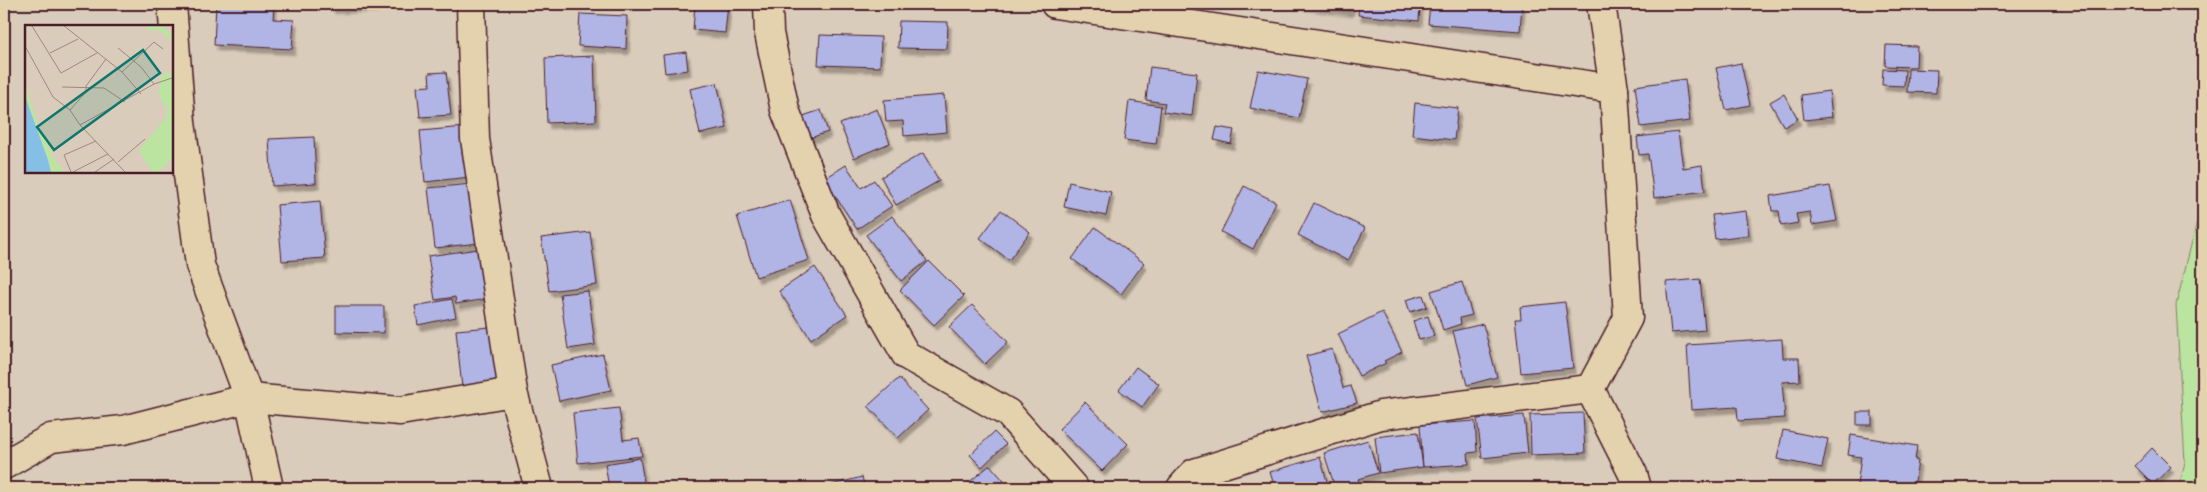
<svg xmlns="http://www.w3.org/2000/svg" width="2207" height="492" font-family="Caveat,sans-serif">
	<defs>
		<filter id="shadow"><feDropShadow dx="3" dy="5.5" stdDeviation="1" flood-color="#0004"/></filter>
	</defs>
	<rect width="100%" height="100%" fill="#daccba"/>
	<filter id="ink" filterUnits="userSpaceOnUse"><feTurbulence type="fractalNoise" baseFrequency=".02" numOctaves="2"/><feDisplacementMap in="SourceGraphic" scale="10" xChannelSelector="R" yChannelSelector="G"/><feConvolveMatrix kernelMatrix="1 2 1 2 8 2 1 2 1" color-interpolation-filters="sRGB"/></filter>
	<g filter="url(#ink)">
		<polygon fill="#bbe4a0" stroke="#828266" points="2203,198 2203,488 2179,488 2185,463 2176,305"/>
		<g fill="#b1b5e6" stroke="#4a1f2b" filter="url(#shadow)">
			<polygon points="216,4 274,4 273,19 294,20 292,49 214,45"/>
			<polygon points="331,4 375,4 375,6 332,8"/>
			<polygon points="695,4 728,4 725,33 693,30"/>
			<polygon points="1299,4 1352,4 1350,11"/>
			<polygon points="1359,4 1420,4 1419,21 1358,15"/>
			<polygon points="1430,4 1522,4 1520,31 1428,24"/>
			<polygon points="580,14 627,16 626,49 578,46"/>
			<polygon points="899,21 948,22 947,49 898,48"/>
			<polygon points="820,35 881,37 880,67 818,65"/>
			<polygon points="1886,45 1917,46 1916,67 1885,66"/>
			<polygon points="686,52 688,70 665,73 663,55"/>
			<polygon points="594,56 596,121 547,123 545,58"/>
			<polygon points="1741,63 1750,105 1726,110 1716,68"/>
			<polygon points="1150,67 1197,73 1192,116 1163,112 1165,103 1146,100"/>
			<polygon points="1883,69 1905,70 1904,86 1882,85"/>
			<polygon points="1908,69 1937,70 1936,93 1907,92"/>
			<polygon points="1258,70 1307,79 1299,118 1250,108"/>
			<polygon points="446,72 451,115 420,117 417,87 430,86 429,73"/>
			<polygon points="1685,79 1690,121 1641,127 1635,86"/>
			<polygon points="717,83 727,128 700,134 690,89"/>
			<polygon points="1829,91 1832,117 1804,120 1801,95"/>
			<polygon points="1784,94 1798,119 1784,127 1770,102"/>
			<polygon points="944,95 947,132 904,136 903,121 886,122 884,100"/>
			<polygon points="1129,101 1161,106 1156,144 1124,140"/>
			<polygon points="1415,103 1458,108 1454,140 1412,135"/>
			<polygon points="877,109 890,143 854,158 840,124"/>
			<polygon points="821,110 828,132 807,139 800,117"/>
			<polygon points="465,127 470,177 425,182 420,131"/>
			<polygon points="1217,127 1234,130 1231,144 1214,140"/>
			<polygon points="1678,132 1683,168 1702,165 1705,191 1654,198 1648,154 1639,155 1637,137"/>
			<polygon points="314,137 316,183 272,186 269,139"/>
			<polygon points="923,153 939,181 896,205 881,177"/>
			<polygon points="846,165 861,188 874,180 892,206 857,229 824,179"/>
			<polygon points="1069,182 1111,192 1106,216 1064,207"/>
			<polygon points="472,184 478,243 435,248 428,188"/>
			<polygon points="1244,186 1276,202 1253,249 1221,232"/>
			<polygon points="1830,186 1837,221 1812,225 1810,212 1796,214 1798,223 1781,226 1779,211 1772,211 1770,196"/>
			<polygon points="790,200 809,260 756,277 737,216"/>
			<polygon points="320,201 325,258 282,261 277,205"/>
			<polygon points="1314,203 1365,228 1348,261 1298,235"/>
			<polygon points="1001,210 1030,232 1009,260 980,238"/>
			<polygon points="1746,211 1749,235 1715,239 1712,215"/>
			<polygon points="892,216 927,261 901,281 866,235"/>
			<polygon points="1095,227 1144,263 1121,294 1072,259"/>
			<polygon points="590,232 597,285 549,291 541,238"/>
			<polygon points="478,249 486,299 456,304 455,297 435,300 428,256"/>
			<polygon points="929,261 964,296 934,325 900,290"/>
			<polygon points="815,267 847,315 811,339 779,291"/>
			<polygon points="1700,279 1705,330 1671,333 1666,282"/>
			<polygon points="1462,282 1472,315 1460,318 1461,324 1443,330 1431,291"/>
			<polygon points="588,291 595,345 568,349 560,294"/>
			<polygon points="1423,295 1427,307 1410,312 1406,300"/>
			<polygon points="452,299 456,317 418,325 415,306"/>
			<polygon points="1565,302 1573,368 1521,373 1515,319 1521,319 1520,307"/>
			<polygon points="972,305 1008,342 985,364 949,327"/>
			<polygon points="336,306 384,306 384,333 336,332"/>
			<polygon points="1382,312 1402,352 1384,361 1386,363 1359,376 1338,334"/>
			<polygon points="1428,316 1434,336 1419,340 1413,321"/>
			<polygon points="1483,324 1497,377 1467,385 1453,331"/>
			<polygon points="502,326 508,384 462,388 456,330"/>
			<polygon points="1782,339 1783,358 1799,358 1800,381 1782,382 1785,418 1738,421 1737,407 1691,410 1687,345"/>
			<polygon points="1332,349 1343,388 1351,386 1357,403 1322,412 1306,356"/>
			<polygon points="603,354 611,390 559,401 551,365"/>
			<polygon points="1136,367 1159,384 1142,407 1119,390"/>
			<polygon points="899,378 928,410 898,438 868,406"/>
			<polygon points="1085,402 1128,444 1102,471 1059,429"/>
			<polygon points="619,408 623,440 639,438 642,456 578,463 573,413"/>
			<rect x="1857" y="412" width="15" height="13"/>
			<polygon points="1583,413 1585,453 1531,455 1530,415"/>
			<polygon points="1524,415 1528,453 1482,458 1477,419"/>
			<polygon points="1475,421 1477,452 1468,453 1469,464 1423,467 1420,425"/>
			<polygon points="1783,430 1828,439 1822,468 1777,459"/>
			<polygon points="994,432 1006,444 982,467 970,455"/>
			<polygon points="1418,432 1423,467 1379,473 1375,437"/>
			<polygon points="1851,435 1917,446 1915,460 1918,461 1914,488 1875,488 1857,485 1861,457 1848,455"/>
			<polygon points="1368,440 1378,473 1358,479 1361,488 1335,488 1324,453"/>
			<polygon points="2152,448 2171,467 2153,484 2135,466"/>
			<polygon points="1320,457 1329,488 1275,488 1270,472"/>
			<polygon points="640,458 645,488 609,488 605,464"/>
			<polygon points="990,465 1010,488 970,488 967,484"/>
			<polygon points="862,477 865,488 832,488 831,485"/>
		</g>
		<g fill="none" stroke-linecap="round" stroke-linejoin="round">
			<defs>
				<g id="minor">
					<polyline points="172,4 181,122 200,265 249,398 269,488"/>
					<polyline points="471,4 475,139 513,392 539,488"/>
					<polyline points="768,4 769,33 785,110 826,215 906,355 1008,413 1074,488"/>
					<polyline points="1055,4 1614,89"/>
					<polyline points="1601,4 1614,89 1628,318 1590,389 1633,474 1637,488"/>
					<polyline points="4,465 51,438 123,430 249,398 400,411 513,392"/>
					<polyline points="1181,488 1194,473 1381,415 1590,389"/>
				</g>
			</defs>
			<use href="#minor" stroke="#4a1f2b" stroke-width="31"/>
			<use href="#minor" stroke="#e4d2af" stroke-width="28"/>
		</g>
	</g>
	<g transform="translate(25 25)">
		<rect width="148" height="148" fill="#daccba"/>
		<path d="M121 0H138L147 11V16L134 5H123ZM147 46V133L134 147H127L114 125 141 93 143 85 134 71 135 52ZM0 60 14 102 31 137 40 147H26L0 71Z" fill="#bbe4a0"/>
		<path d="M0 71 23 135 26 147H0Z" fill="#86bfe5"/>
		<path fill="none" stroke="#a08781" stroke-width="1" d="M38 0 97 47 116 69M7 1 36 48 72 28M0 21 28 72 45 85 55 100 100 147M93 23 116 42 129 59M25 28 53 14M97 47 129 17 138 24M37 62 79 63 100 77M45 85 61 67V61L81 34M55 100 129 59 147 53M93 137 120 114M46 147 39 130 71 116M48 147 83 129M70 147 89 134"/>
		<path fill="#0f766e" fill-opacity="0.15" stroke="#0f766e" stroke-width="2.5" d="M118 25 135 48 29 125 12 102Z"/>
		<rect width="148" height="148" fill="none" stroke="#4a1f2b" stroke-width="2.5"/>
	</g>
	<rect width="2207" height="492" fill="none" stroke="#e4d2af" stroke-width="20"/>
	<rect x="10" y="10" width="2187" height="472" fill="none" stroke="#4a1f2b" stroke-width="2" filter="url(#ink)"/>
</svg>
